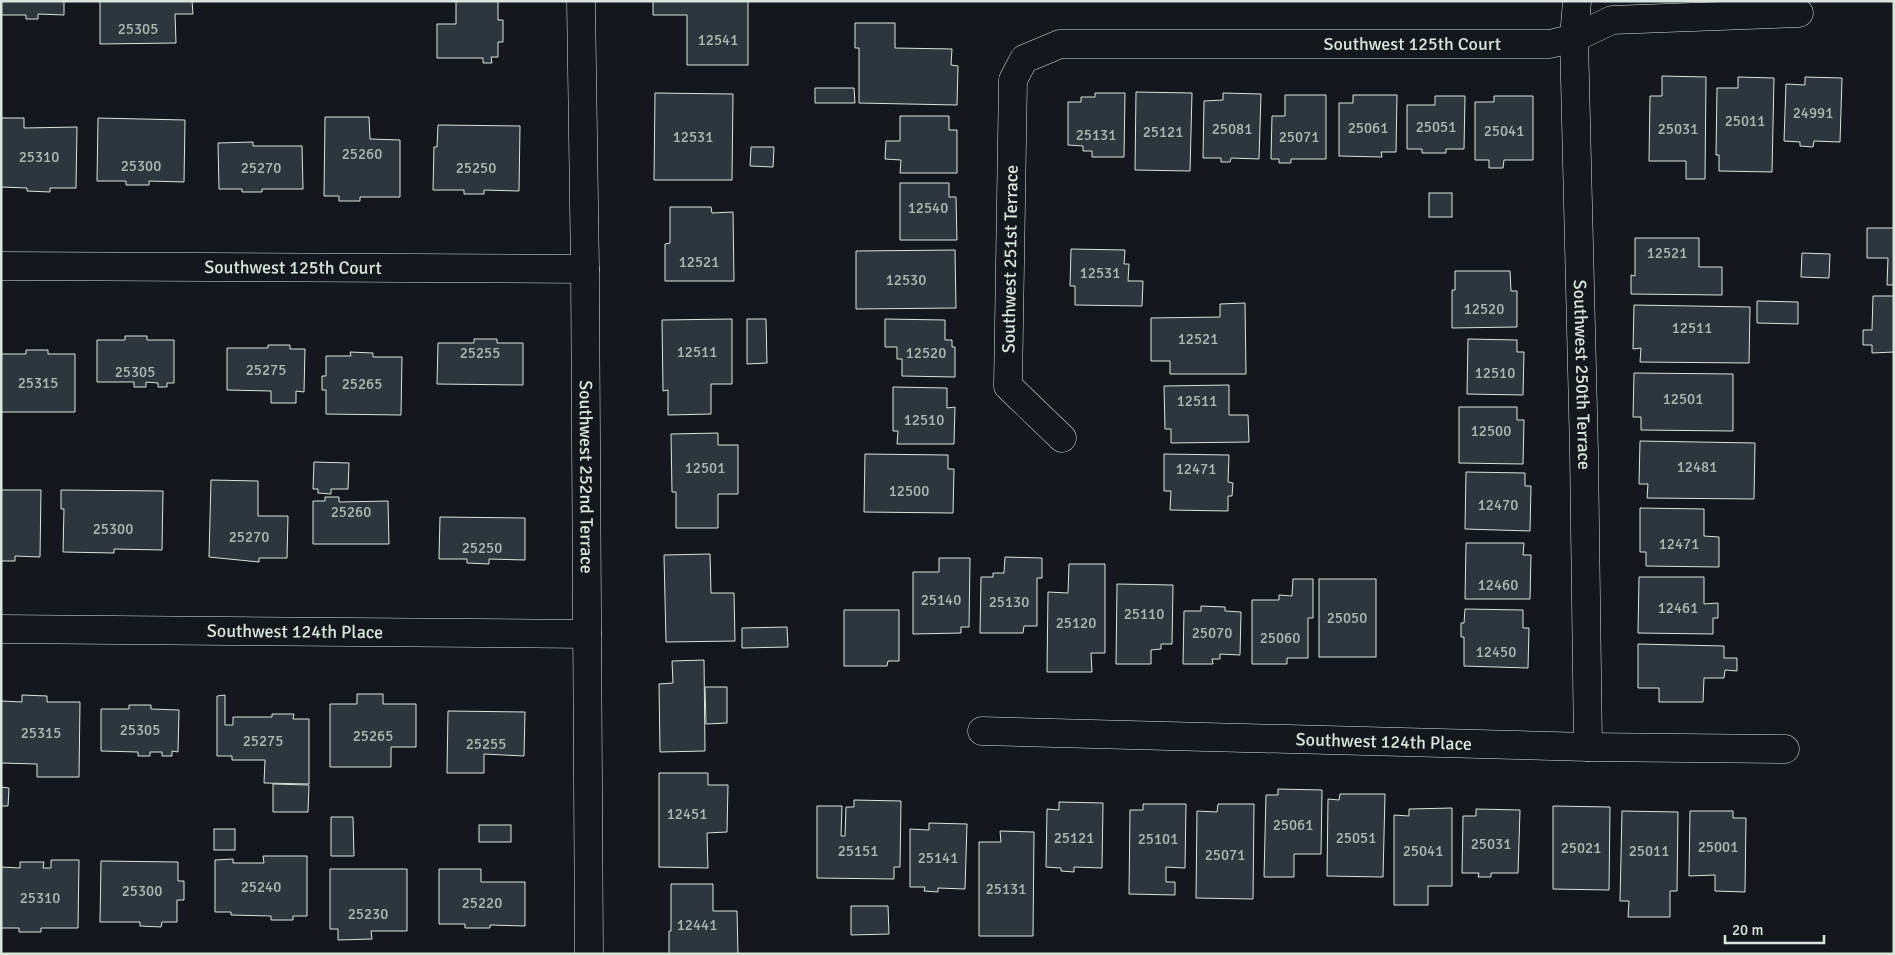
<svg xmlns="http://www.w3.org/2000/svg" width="1895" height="955" font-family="Signika,sans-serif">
	<rect width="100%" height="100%" fill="#14181c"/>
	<g fill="#2c363c" stroke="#d8e6dc">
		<polygon points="1,1 64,1 64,15 38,14 38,19 26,19 26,15 1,15"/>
		<polygon points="100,1 192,1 193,14 175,14 176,43 100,44"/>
		<polygon points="456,1 498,1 498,20 503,20 503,42 498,42 498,57 491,57 492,63 483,63 483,58 437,58 437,24 456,24"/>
		<polygon points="653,1 748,1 748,65 687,65 687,15 653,15"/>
		<polygon points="855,23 895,23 895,48 952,49 951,65 958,66 957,105 859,103 859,48 855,48"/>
		<polygon points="1662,76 1706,77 1705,179 1686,179 1686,161 1649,161 1650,96 1662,96"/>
		<polygon points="1738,77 1774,78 1772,172 1719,171 1719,155 1716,155 1717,88 1738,88"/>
		<polygon points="1805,77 1842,78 1840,142 1814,141 1813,147 1800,146 1800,142 1784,141 1786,84 1805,85"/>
		<polygon points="815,88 854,88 855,103 815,103"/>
		<polygon points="1136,92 1192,93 1190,171 1135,170"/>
		<polygon points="655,93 733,94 732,180 654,180"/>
		<polygon points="1095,93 1125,93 1124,157 1092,157 1092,151 1083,151 1083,146 1068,145 1068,102 1081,102 1081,97 1095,97"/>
		<polygon points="1223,93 1261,94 1259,159 1231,158 1230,162 1221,162 1221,158 1203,158 1204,101 1223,100"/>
		<polygon points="1285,95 1326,95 1326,159 1291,159 1291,163 1279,163 1279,159 1271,159 1272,116 1285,116"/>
		<polygon points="1353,95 1397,95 1396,152 1381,152 1382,157 1339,156 1339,103 1353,103"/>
		<polygon points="1435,96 1465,96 1464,149 1446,149 1446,153 1422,153 1422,149 1407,149 1407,105 1435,105"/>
		<polygon points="1494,96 1533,96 1533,160 1504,160 1503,168 1489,168 1489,160 1475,160 1475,102 1494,102"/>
		<polygon points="900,116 949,116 949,130 957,130 957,173 900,173 901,160 885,159 886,141 900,141"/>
		<polygon points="325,117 369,117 370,139 400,140 400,197 360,197 360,201 339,201 339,196 324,196"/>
		<polygon points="1,118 24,118 24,128 77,127 76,188 50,188 50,192 27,191 27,188 1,187"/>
		<polygon points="98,118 185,120 184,182 149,181 149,185 126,185 126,181 97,181"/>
		<polygon points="438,125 520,126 519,191 484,190 484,194 464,194 464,190 433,190 434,147 437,147"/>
		<polygon points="253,142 253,146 302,146 303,189 262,189 262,192 242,192 242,189 219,189 218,143"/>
		<polygon points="751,147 774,147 773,167 750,166"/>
		<polygon points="900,183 949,183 949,197 956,197 957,240 900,240"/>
		<rect x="1429" y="193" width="23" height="24"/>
		<polygon points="670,207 711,207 712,213 733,212 734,281 665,281 665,244 670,243"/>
		<polygon points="1867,228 1894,228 1894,285 1887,285 1888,258 1867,258"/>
		<polygon points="1635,238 1699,238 1699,267 1722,267 1722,295 1631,294 1631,275 1635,276"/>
		<polygon points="1071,249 1125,250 1124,264 1129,264 1128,281 1143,281 1142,306 1075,305 1075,286 1070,286"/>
		<polygon points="955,250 956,308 856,309 856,251"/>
		<polygon points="1802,253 1830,254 1829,278 1801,277"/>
		<polygon points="1455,271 1510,271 1511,291 1517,291 1517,327 1452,328 1452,290 1455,290"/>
		<polygon points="1873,296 1894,296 1894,352 1872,353 1872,345 1863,345 1863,330 1872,330"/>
		<polygon points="1757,301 1798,302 1798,324 1757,323"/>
		<polygon points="1245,303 1246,374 1170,374 1170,361 1151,361 1151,318 1220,317 1220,304"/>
		<polygon points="1634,305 1750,307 1749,363 1640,362 1641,348 1633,349"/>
		<polygon points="732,319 732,384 711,384 711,414 668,415 668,390 663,391 662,320"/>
		<polygon points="747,319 766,319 767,363 747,364"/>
		<polygon points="885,319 945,320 945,340 952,340 952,347 955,347 955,377 902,376 902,359 897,359 897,347 885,347"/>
		<polygon points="125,336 147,336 147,340 174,340 174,383 167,383 167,387 158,387 158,383 146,382 146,387 134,387 134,382 97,382 97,340 125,340"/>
		<polygon points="474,339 497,339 497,343 523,343 523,385 437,384 438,343 474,343"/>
		<polygon points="1468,339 1517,340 1517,352 1524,352 1523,395 1467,394"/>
		<polygon points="268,345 290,345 290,349 305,349 304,392 296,391 296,403 271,403 271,391 227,390 227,348 268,348"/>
		<polygon points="26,350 48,350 48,354 75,354 75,412 1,412 1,354 26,354"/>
		<polygon points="350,352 373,353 373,357 402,357 401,415 326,414 326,390 322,390 322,376 326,376 326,356 351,356"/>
		<polygon points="1634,373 1733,374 1733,431 1641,430 1641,417 1633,417"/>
		<polygon points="1229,385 1229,415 1248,415 1249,442 1171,443 1171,429 1165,429 1164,386"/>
		<polygon points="893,387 947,388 947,408 955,407 954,444 897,444 898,431 893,431"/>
		<polygon points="1459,407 1517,407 1517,420 1524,420 1523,464 1459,463"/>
		<polygon points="718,433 718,445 738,445 738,494 718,494 718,528 676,528 676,492 672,492 671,434"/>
		<polygon points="1640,441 1755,443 1754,499 1647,498 1648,484 1639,484"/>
		<polygon points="865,454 948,455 948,469 954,469 953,513 864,512"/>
		<polygon points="1164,454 1229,455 1228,482 1233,483 1232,496 1228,496 1228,511 1170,510 1171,491 1164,491"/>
		<polygon points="314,462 349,463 348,489 331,489 331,494 318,493 318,489 313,489"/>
		<polygon points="1466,472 1525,473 1525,486 1531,486 1530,531 1465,529"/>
		<polygon points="211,480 258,481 258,516 288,516 287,558 259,558 259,562 209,557"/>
		<polygon points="1,490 41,490 40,557 15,556 15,561 1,561"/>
		<polygon points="61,490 163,491 162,550 114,549 114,553 63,552 64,509 61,509"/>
		<polygon points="325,497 339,497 339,502 388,501 389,544 313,544 313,501 325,501"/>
		<polygon points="1640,508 1704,509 1704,536 1719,537 1719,567 1646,566 1646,552 1640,552"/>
		<polygon points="440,517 525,518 525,560 489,559 489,564 467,563 467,559 439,559"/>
		<polygon points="1466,543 1524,543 1523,555 1531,555 1530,599 1465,599"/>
		<polygon points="710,554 711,593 734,593 735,641 666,642 664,555"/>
		<polygon points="1005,557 1042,558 1042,578 1037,578 1037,626 1024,626 1023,633 980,633 981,577 993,577 993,573 1004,573"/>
		<polygon points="939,558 970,558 969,627 961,627 961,633 913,634 913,572 939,572"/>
		<polygon points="1069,564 1105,564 1105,653 1091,653 1092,672 1047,672 1048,592 1068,593"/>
		<polygon points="1639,577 1704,577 1704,604 1718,603 1718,618 1713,618 1713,634 1638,633"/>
		<polygon points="1293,579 1313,579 1313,618 1308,618 1308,658 1287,658 1287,664 1252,664 1252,600 1279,600 1279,595 1292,596"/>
		<rect x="1319" y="579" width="57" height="78"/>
		<polygon points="1117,584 1173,585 1172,644 1161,644 1161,649 1151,650 1151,664 1116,664"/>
		<polygon points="1201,606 1225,607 1225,611 1241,612 1240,655 1220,654 1220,659 1212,659 1213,664 1183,664 1184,611 1201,611"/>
		<polygon points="1465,609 1523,610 1523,628 1529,628 1528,668 1464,666 1464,637 1461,637 1461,623 1464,623"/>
		<polygon points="844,610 899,610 899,661 888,661 887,666 844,666"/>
		<polygon points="787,627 788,647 742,648 742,628"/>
		<polygon points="1638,644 1724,646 1724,658 1737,658 1737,671 1725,670 1724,678 1704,678 1703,702 1659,702 1659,688 1638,688"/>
		<polygon points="704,660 705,751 660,752 659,684 673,683 672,661"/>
		<polygon points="705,687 727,687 727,723 706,724"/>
		<polygon points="357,694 383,694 383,704 416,704 416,747 391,747 391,767 330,767 330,704 357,704"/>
		<polygon points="22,695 47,696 47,702 80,702 79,777 37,777 37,764 1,763 1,701 22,702"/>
		<polygon points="225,695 225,725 233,725 233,717 272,717 272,714 294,714 293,719 309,719 309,784 264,783 265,760 232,760 232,756 217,756 217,696"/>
		<polygon points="129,705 151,705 151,709 179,710 178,752 172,751 172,756 162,756 162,752 150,752 150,756 138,756 138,752 101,751 101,709 129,709"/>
		<polygon points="448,711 525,712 524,756 484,754 484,773 447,773"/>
		<polygon points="659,773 708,773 708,785 728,785 727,832 707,833 708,868 659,867"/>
		<polygon points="273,784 309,785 308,812 273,812"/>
		<polygon points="1,787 9,788 8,806 1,806"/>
		<polygon points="1278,789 1322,790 1321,854 1294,854 1294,877 1264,877 1266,795 1278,795"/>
		<polygon points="1340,794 1385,794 1383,877 1327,876 1328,799 1339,800"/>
		<polygon points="854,800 901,801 900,867 894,867 894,879 817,878 817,806 842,806 841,836 845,836 846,807 854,807"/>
		<polygon points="1059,802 1103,803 1102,868 1074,867 1074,872 1061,871 1061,868 1046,867 1047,809 1059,810"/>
		<polygon points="1143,804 1186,804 1185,868 1166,867 1166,882 1175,882 1175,895 1129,894 1130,810 1143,810"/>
		<polygon points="1218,804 1254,804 1253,899 1196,898 1197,811 1217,812"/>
		<polygon points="1553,806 1610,807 1609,890 1553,889"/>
		<polygon points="1452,808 1452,886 1428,886 1428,905 1394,905 1394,815 1409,816 1409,809"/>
		<polygon points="1476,809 1520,810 1518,873 1491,873 1491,877 1478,877 1479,873 1462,873 1463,816 1476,816"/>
		<polygon points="1622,811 1678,812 1677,891 1670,891 1670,917 1628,917 1629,901 1620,901"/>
		<polygon points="1690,811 1733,811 1733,818 1746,818 1745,892 1715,891 1715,875 1689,876"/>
		<polygon points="331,817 353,817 354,856 331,856"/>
		<polygon points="929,823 967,824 965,889 938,888 938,892 924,891 925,887 910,887 910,829 929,830"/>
		<rect x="479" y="825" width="32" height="17"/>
		<rect x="214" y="829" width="21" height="21"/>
		<polygon points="1000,831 1034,832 1033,936 979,936 979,842 1001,842"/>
		<polygon points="263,856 307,856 307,916 293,916 293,920 271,920 271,916 231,915 231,912 215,912 215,860 233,859 233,863 264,863"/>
		<polygon points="51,860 79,860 78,928 41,928 41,932 19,932 19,928 1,928 1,867 20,868 20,862 44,862 43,868 51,868"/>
		<polygon points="101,861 178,862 178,881 184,881 184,900 177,900 177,922 162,922 161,927 140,926 140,922 100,922"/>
		<polygon points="330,869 407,869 407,931 371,931 372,939 338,940 338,929 330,929"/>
		<polygon points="439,869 481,869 481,882 525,882 525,926 490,925 490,928 465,928 465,924 439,924"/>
		<polygon points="671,884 713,884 713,911 737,911 738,954 669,954 669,931 671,931"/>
		<polygon points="851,906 888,906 889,934 851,935"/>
	</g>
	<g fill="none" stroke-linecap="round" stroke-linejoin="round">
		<defs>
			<g id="minor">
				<path id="s1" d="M581 1 585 269 589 954"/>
				<path id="s2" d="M1577 1 1574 38 1584 452 1588 747"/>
				<path id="s3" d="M1 266 585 269"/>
				<path id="s4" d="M1062 438 1008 386 1013 80 1024 59 1060 44H1550L1574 38 1612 20 1799 13"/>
				<path id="s5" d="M1 629 587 634"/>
				<path id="s6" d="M982 731 1588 747 1785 749"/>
			</g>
		</defs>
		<use href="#minor" stroke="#d8e6dc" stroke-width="29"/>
		<use href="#minor" stroke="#14181c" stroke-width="28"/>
	</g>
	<g text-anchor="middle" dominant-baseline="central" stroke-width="4" stroke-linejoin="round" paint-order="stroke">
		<g font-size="15" fill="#adbab4">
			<text x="138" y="29">25305</text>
			<text x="718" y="40">12541</text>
			<text x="1813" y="113">24991</text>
			<text x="1745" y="121">25011</text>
			<text x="1436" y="127">25051</text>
			<text x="1368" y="128">25061</text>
			<text x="1232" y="129">25081</text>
			<text x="1678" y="129">25031</text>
			<text x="1504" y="131">25041</text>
			<text x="1163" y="132">25121</text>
			<text x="1096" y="135">25131</text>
			<text x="693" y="137">12531</text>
			<text x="1299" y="137">25071</text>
			<text x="362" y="154">25260</text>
			<text x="39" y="157">25310</text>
			<text x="141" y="166">25300</text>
			<text x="261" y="168">25270</text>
			<text x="476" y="168">25250</text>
			<text x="928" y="208">12540</text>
			<text x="1667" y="253">12521</text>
			<text x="699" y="262">12521</text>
			<text x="1100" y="273">12531</text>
			<text x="906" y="280">12530</text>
			<text x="1484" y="309">12520</text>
			<text x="1692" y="328">12511</text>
			<text x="1198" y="339">12521</text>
			<text x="697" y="352">12511</text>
			<text x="480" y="353">25255</text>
			<text x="926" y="353">12520</text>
			<text x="266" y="370">25275</text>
			<text x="135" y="372">25305</text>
			<text x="1495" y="373">12510</text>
			<text x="38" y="383">25315</text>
			<text x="362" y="384">25265</text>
			<text x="1683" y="399">12501</text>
			<text x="1197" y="401">12511</text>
			<text x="924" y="420">12510</text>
			<text x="1491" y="431">12500</text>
			<text x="1697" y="467">12481</text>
			<text x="705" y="468">12501</text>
			<text x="1196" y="469">12471</text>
			<text x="909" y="491">12500</text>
			<text x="1498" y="505">12470</text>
			<text x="351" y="512">25260</text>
			<text x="113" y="529">25300</text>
			<text x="249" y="537">25270</text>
			<text x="1679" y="544">12471</text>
			<text x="482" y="548">25250</text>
			<text x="1498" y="585">12460</text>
			<text x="941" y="600">25140</text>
			<text x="1009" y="602">25130</text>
			<text x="1678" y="608">12461</text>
			<text x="1144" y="614">25110</text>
			<text x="1347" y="618">25050</text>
			<text x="1076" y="623">25120</text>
			<text x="1212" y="633">25070</text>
			<text x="1280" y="638">25060</text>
			<text x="1496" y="652">12450</text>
			<text x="140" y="730">25305</text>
			<text x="41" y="733">25315</text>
			<text x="373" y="736">25265</text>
			<text x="263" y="741">25275</text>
			<text x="486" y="744">25255</text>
			<text x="687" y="814">12451</text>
			<text x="1293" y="825">25061</text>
			<text x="1074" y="838">25121</text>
			<text x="1356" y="838">25051</text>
			<text x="1158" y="839">25101</text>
			<text x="1491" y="844">25031</text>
			<text x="1718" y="847">25001</text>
			<text x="1581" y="848">25021</text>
			<text x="858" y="851">25151</text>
			<text x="1423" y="851">25041</text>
			<text x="1649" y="851">25011</text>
			<text x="1225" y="855">25071</text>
			<text x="938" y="858">25141</text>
			<text x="261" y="887">25240</text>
			<text x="1006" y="889">25131</text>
			<text x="142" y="891">25300</text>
			<text x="40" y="898">25310</text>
			<text x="482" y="903">25220</text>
			<text x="368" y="914">25230</text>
			<text x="697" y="925">12441</text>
		</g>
		<g font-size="18" fill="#d8e6dc" stroke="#14181c">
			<text stroke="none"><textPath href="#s4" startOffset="796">Southwest 125th Court</textPath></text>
			<text stroke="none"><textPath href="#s4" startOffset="202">Southwest 251st Terrace</textPath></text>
			<text stroke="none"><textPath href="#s3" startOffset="292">Southwest 125th Court</textPath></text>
			<text stroke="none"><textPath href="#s2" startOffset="374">Southwest 250th Terrace</textPath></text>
			<text stroke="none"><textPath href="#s1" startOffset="476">Southwest 252nd Terrace</textPath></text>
			<text stroke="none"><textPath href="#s5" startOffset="294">Southwest 124th Place</textPath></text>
			<text stroke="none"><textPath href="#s6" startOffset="402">Southwest 124th Place</textPath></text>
		</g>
	</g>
	<rect width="1895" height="955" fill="none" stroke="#d8e6dc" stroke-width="5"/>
	<path d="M1725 935v8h99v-8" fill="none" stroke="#d8e6dc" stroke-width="2.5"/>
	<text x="1732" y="935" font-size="15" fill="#d8e6dc" stroke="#14181c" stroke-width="4" paint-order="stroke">20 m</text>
</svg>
